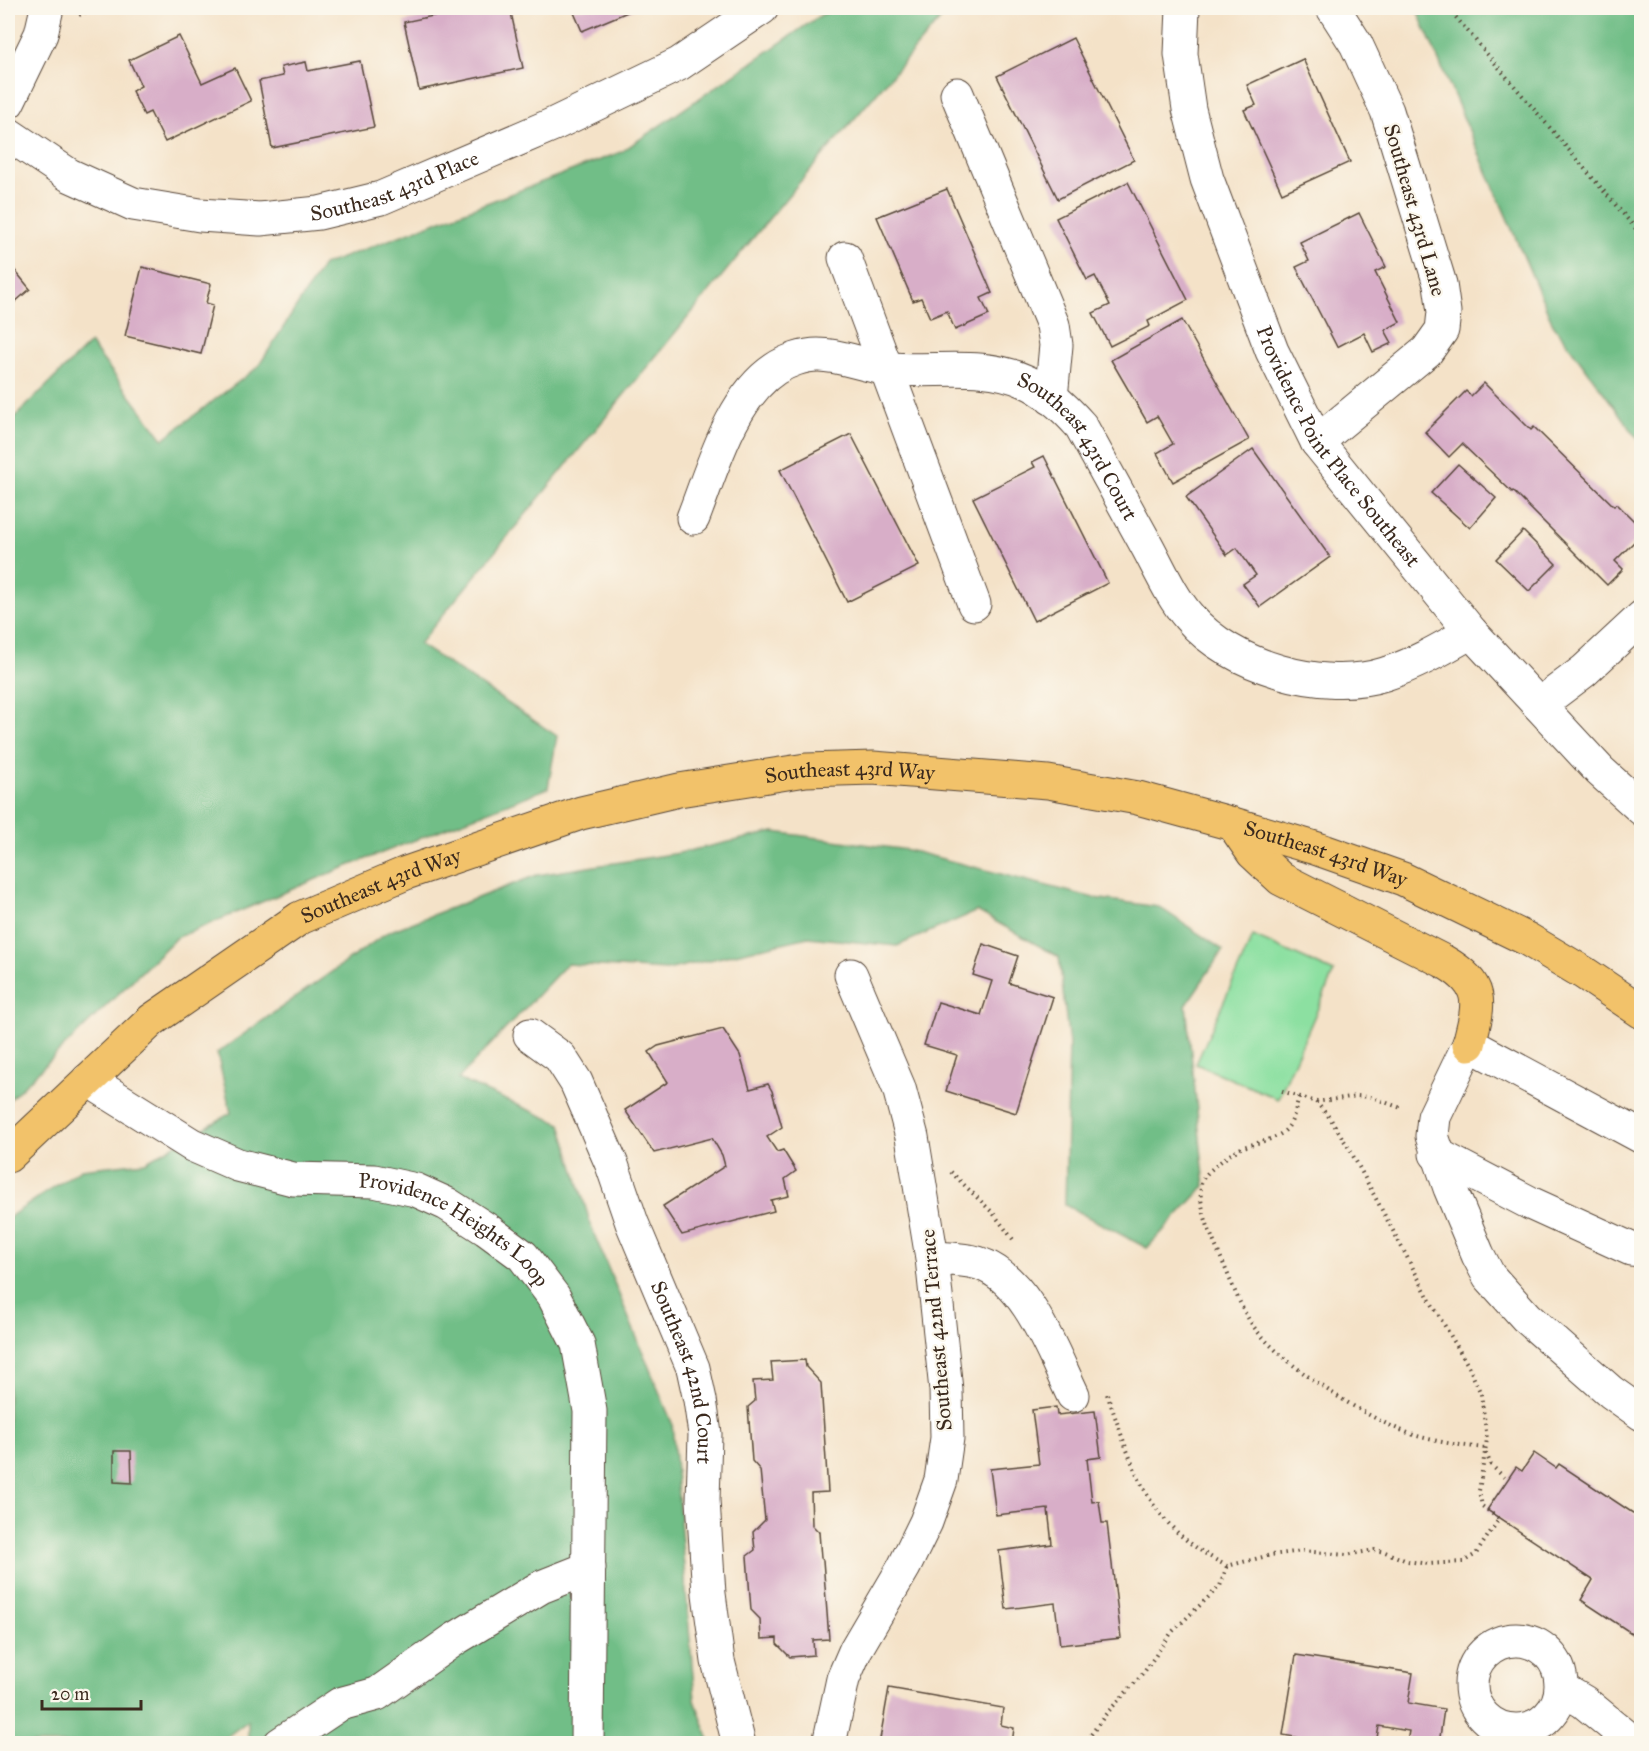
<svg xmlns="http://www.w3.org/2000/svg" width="1649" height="1751" font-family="'IM FELL Great Primer',serif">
	<rect width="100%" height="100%" fill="#fbf7ec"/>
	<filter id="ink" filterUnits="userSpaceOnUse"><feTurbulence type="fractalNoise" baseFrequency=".0167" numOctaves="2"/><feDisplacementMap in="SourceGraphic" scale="12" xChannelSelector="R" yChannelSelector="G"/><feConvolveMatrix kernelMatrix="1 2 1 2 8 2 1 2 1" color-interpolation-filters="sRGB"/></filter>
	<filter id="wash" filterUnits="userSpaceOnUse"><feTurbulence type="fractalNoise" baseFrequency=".008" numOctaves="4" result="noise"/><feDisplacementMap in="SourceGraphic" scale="24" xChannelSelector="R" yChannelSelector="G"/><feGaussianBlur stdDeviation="1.35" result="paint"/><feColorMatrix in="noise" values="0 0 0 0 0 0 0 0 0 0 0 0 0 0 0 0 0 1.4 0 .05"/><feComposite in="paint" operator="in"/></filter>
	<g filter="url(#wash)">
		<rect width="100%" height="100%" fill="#f4e2c8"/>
		<polygon fill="#8ce0a1" stroke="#648560" stroke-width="1.5" points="1253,936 1334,972 1278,1099 1196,1064"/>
		<g fill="#71be87" stroke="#567452" stroke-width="1.5">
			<polygon points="838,8 950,8 787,197 419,644 557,736 548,788 333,872 176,938 8,1101 8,424 90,343 163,439 258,367 323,265 621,152 821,15"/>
			<polygon points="1416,8 1641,8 1641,443 1553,324"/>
			<polygon points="774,832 908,850 1094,898 1159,907 1223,950 1186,1005 1205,1186 1147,1248 1065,1205 1069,1044 1059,957 977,911 897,946 808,937 667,970 567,964 458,1079 561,1124 592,1229 672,1423 695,1700 710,1743 248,1744 248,1721 218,1743 8,1744 8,1218 81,1169 145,1162 231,1113 217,1053 388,932 537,875 679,853"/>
		</g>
		<g id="blocks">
			<g fill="#d8aec8">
				<polygon points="471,8 510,8 523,68 419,90 404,22"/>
				<polygon points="572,8 637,8 582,31"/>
				<polygon points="179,36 202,83 235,68 251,101 165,142 150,112 144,115 132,91 141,86 129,60"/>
				<polygon points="1073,38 1134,160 1058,199 997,76"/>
				<polygon points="1303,59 1350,162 1282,193 1244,110 1256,105 1247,85"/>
				<polygon points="360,61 374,127 272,148 259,81 283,76 281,67 306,62 308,71"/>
				<polygon points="1128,182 1188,300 1148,321 1150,326 1110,346 1093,313 1110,305 1095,276 1087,280 1056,218"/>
				<polygon points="947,189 992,293 981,298 989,315 955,330 947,311 930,318 921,298 913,301 877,217"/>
				<polygon points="1359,213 1386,267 1375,272 1400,322 1385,330 1392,343 1373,352 1364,333 1337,347 1296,267 1309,261 1300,242"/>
				<polygon points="8,262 30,289 8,308"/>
				<polygon points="142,267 211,284 206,303 213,305 201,354 125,336"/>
				<polygon points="1182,320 1249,440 1173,482 1157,453 1173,444 1157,416 1147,422 1111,360"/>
				<polygon points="1484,383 1531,430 1534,427 1614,506 1617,504 1642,529 1642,534 1615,561 1623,569 1607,585 1513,491 1512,492 1462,444 1449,457 1425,432 1466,391 1471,396"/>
				<polygon points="851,434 919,566 847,602 780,470"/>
				<polygon points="1253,449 1330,557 1260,607 1243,584 1256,575 1237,548 1227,555 1186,497"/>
				<polygon points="1044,456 1108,583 1034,621 973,498 1035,467 1032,462"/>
				<polygon points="1458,464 1496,498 1470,528 1431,493"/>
				<polygon points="1523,531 1556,564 1529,591 1496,559"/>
				<polygon points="983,944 1018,956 1009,983 1053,997 1016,1113 946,1091 957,1055 924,1045 938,1002 981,1015 992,981 973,975"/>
				<polygon points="723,1029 740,1055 750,1089 768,1084 772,1091 782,1127 767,1137 777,1152 783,1150 796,1171 785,1179 789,1196 771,1200 774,1211 682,1235 663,1206 725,1166 722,1155 712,1138 654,1153 625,1110 668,1082 649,1052 658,1046"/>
				<polygon points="805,1360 806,1367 821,1383 828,1492 811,1493 812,1525 819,1532 821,1558 823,1560 829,1639 813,1640 814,1655 790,1657 777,1644 777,1638 761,1639 760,1619 751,1610 747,1556 755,1550 753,1532 765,1520 760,1470 752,1461 748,1407 755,1401 753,1381 773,1380 771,1362"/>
				<polygon points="1056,1407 1057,1415 1095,1411 1101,1457 1087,1459 1092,1502 1099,1501 1102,1523 1107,1523 1121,1638 1060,1645 1055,1603 1006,1609 999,1551 1052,1544 1048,1509 996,1515 990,1469 1039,1464 1032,1410"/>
				<polygon points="114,1451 131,1451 132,1483 114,1482"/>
				<polygon points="1534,1453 1556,1468 1559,1464 1642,1519 1642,1640 1581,1600 1593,1580 1487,1510 1516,1467 1522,1471"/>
				<polygon points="1296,1655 1413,1673 1408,1703 1444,1709 1439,1744 1407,1742 1409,1731 1379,1726 1376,1744 1334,1744 1283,1735"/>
				<polygon points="889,1688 1003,1708 1001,1725 1014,1728 1012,1744 906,1744 880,1739"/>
			</g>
		</g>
	</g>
	<g filter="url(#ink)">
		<use href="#blocks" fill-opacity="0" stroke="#574638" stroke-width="1.5"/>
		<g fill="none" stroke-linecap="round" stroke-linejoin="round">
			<defs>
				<g id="minor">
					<path id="s1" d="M1183 8 1181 54 1189 109 1207 179 1272 351 1317 442 1471 632 1600 771 1642 809"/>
					<polyline points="957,94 1053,325 1056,345 1051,398"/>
					<polyline points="8,102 41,34 47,8"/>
					<path id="s2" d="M8 134 69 175 133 204 200 215 260 219 319 213 381 198 554 124 679 64 762 8"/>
					<polyline points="845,258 974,604"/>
					<polyline points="1317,442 1427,351 1442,330 1444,312 1440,284 1387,111 1356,44 1333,8"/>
					<path id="s3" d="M693 518C712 470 731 398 775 369 787 361 804 355 818 355 841 355 862 365 885 368 931 374 981 361 1025 381 1046 390 1066 409 1081 426 1103 466 1125 506 1147 546 1160 570 1171 596 1189 617 1230 666 1323 694 1385 674 1416 664 1443 648 1471 632"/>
					<polyline points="1539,705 1584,671 1642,617"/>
					<path id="s4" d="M530 1035 560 1057 576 1082 612 1165 632 1223 693 1368 700 1400 705 1434 703 1500 709 1594 718 1661 739 1744"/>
					<path id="s5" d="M88 1080 192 1145 238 1165 293 1179 374 1181 416 1190 447 1204 486 1229 523 1256 554 1297 578 1344 590 1411 587 1744"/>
					<polyline points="1642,1137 1469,1044 1434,1117 1432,1136 1450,1188 1478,1255 1489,1276 1526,1317 1611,1392 1642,1414"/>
					<polyline points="1436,1154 1530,1203 1631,1249 1642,1250"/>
					<path d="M932 1258C947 1259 964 1259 978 1263 1027 1278 1053 1354 1073 1395"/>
					<circle cx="1516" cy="1685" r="45"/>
					<polyline points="1562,1689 1584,1702 1635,1744"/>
					<polyline points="280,1744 340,1704 377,1694 455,1639 541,1587 589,1568"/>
					<polyline points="829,1744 843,1679 856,1649 904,1567 926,1522 941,1480 947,1438 946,1390 932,1258 912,1137 899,1088 851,975"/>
				</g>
				<g id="major">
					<path d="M1233 824 1253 853 1281 879 1443 961C1485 985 1480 1002 1469 1044"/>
					<path id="s6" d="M8 1156 152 1020 300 918 406 873 581 813 679 790 806 770 873 768 1048 782 1138 798 1233 824 1315 848 1403 879 1527 939 1584 973 1642 1012"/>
				</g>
			</defs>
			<use href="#minor" stroke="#574638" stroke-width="35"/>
			<use href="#major" stroke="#574638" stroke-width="35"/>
			<g stroke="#574638" stroke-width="4" stroke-dasharray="1.5 4.5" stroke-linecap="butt">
				<polyline points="1448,8 1642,236"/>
				<polyline points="79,15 95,8"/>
				<polyline points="1282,1091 1316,1102 1357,1096 1371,1097 1401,1108"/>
				<path d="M1299 1097C1296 1106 1294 1119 1288 1127 1278 1141 1254 1142 1239 1149 1230 1154 1221 1161 1213 1168 1208 1172 1201 1179 1201 1186 1198 1206 1212 1238 1220 1256 1229 1276 1237 1299 1248 1318 1271 1359 1369 1421 1414 1435 1437 1442 1462 1446 1486 1448"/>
				<polyline points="951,1172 993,1213 1015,1242"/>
				<path d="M1107 1394C1136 1474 1145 1524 1227 1566L1271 1555 1303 1551 1346 1555 1375 1550 1385 1552 1407 1561 1428 1564 1463 1562 1476 1554 1499 1519 1482 1506 1479 1491 1487 1439 1481 1394 1469 1367 1432 1304 1350 1150 1330 1118 1316 1102"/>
				<polyline points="1486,1453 1491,1465 1507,1480"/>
				<polyline points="1084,1744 1106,1714 1142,1675 1172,1632 1220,1586 1227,1566"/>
			</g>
			<use href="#minor" stroke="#fff" stroke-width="33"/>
			<use href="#major" stroke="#f2c26a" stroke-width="33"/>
		</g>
	</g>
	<g text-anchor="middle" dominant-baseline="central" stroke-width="4.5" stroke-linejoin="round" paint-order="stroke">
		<g font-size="21" fill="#3b2a1e" stroke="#fbf7ec">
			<text stroke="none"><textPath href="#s2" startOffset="411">Southeast 43rd Place</textPath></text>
			<text transform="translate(1415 210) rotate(74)">Southeast 43rd Lane</text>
			<text stroke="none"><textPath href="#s1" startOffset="474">Providence Point Place Southeast</textPath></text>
			<text stroke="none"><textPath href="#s3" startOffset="514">Southeast 43rd Court</textPath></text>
			<text stroke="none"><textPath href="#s6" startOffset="951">Southeast 43rd Way</textPath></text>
			<text stroke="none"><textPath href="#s6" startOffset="1437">Southeast 43rd Way</textPath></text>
			<text stroke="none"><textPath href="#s6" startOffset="465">Southeast 43rd Way</textPath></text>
			<text stroke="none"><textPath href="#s5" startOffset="405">Providence Heights Loop</textPath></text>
			<text transform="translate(936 1330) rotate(-95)">Southeast 42nd Terrace</text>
			<text stroke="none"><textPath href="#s4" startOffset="378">Southeast 42nd Court</textPath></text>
		</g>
	</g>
	<rect width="1649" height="1751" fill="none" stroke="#fbf7ec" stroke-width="30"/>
	<path d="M42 1700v9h99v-9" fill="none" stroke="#3b2a1e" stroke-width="3"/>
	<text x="51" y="1700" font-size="18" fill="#3b2a1e" stroke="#fbf7ec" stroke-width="4.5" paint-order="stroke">20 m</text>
</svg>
